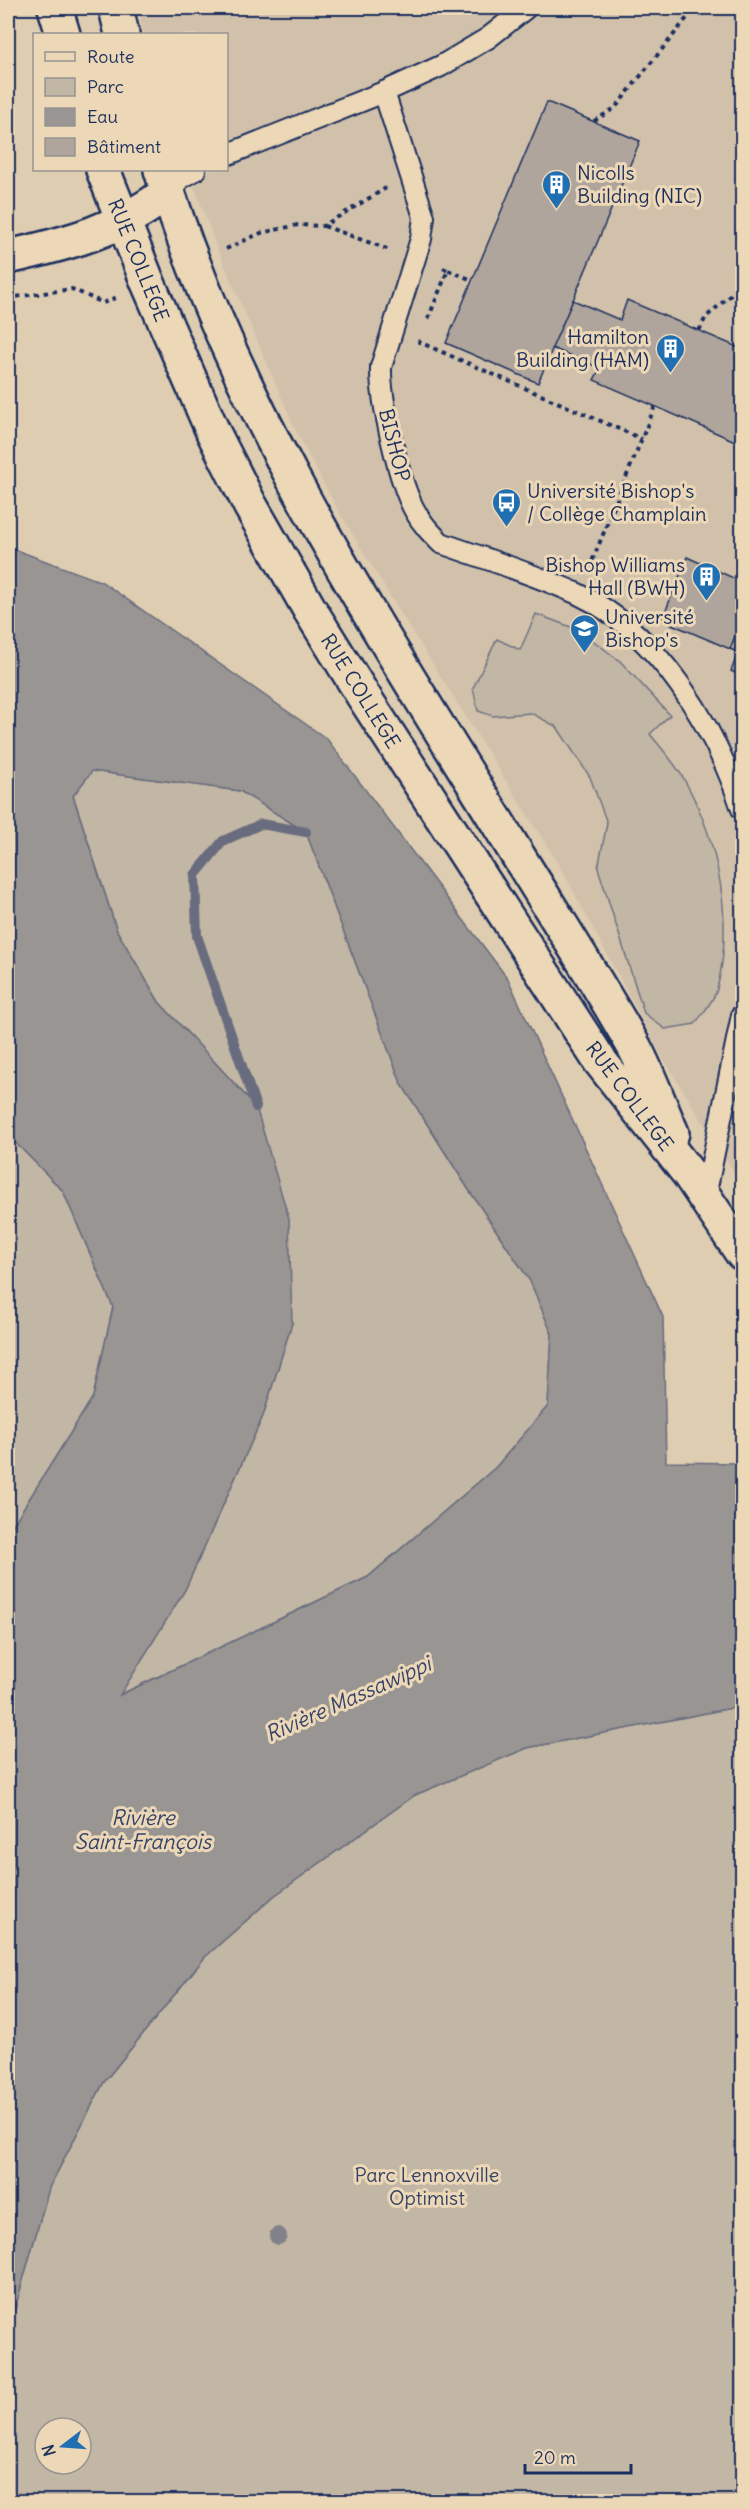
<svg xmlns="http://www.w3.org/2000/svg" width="750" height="2509" font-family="Delius,sans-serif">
	<rect width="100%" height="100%" fill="#dfcdb1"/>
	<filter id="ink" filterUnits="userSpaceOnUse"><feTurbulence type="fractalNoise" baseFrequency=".0167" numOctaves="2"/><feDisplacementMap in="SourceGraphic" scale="12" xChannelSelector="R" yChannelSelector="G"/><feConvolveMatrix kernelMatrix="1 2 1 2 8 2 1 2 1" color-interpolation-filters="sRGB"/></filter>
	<g filter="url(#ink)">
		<polygon fill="#d1c1ab" points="137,8 742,8 742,1185 658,1050 562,870 385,588 335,505 297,433 217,248 188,170 226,170 226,34 144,34"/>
		<g fill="#c2b6a4" stroke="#6e7281" stroke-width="1.5" fill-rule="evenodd">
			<path d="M536 614 579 630 620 661 670 715 650 734C662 749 676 764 685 781 719 842 734 922 717 989 714 1001 702 1014 695 1024L665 1029 644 1013 598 868 607 823 590 777 557 727 531 713 493 716 478 711 473 688 497 639 520 650Z"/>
			<polygon points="92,771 240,791 306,832 401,1083 467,1187 530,1281 552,1334 548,1406 496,1467 368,1577 119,1695 185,1590 263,1416 292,1323 256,1107 159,1002 117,931 73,795"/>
			<polygon points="8,1135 63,1191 113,1307 93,1397 8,1533"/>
			<path d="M742 1706V2501H8V2333L49 2188 104 2082 205 1957 274 1896 415 1795 527 1748ZM45 2428H81V2464H45Z"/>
		</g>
		<path fill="#999593" stroke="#676c7e" stroke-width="1.5" fill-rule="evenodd" d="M8 547 102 582 327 739 508 979 663 1317 666 1462 742 1463V1706L527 1748 415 1795 274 1896 205 1957 104 2082 49 2188 8 2333V1533L93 1397 113 1307 63 1191 8 1135ZM92 771 240 791 306 832 401 1083 467 1187 530 1281 552 1334 548 1406 496 1467 368 1577 120 1695 185 1590 263 1416 292 1323 289 1219 256 1107 159 1002 117 931 73 796Z"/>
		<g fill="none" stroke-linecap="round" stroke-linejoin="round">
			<polyline stroke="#676c7e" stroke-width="10" points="256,1107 197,936 195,875 223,841 261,824 306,832"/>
		</g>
		<g fill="#afa59c" stroke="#1b2f5e" stroke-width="1.5">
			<polygon points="547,102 640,141 538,383 446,343"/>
			<polygon points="573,300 620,320 627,300 742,349 742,444 594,380 600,368 552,348"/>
			<polygon points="687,557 742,582 742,619 730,649 662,620"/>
			<polygon points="742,619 742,654 730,649"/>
			<polygon points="738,653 742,654 742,676 731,671"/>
		</g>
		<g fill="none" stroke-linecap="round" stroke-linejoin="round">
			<defs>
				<g id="service">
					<path d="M384 92 424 217 421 239 381 367C380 399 399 483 415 511 422 524 431 533 441 543 486 559 534 574 578 594 658 632 715 727 742 809"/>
					<polyline points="226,155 384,92 441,66 488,38 526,8"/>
					<polyline points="168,192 181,178 195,170"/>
					<polyline points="705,1197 742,1015"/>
				</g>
				<path id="tertiary" d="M8 257C66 244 120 230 168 192"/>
				<g id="secondary">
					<polyline points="55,8 63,34"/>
					<polyline points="116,8 122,34"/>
					<polyline points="103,170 148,283 213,432 250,505 310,610 364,697 600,1061 689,1174 742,1253"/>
					<path d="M161 170C236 415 379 629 512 846 552 911 594 976 632 1043 648 1071 659 1104 672 1133"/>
				</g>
			</defs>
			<use href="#service" stroke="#1b2f5e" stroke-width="24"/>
			<use href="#tertiary" stroke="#1b2f5e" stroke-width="38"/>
			<use href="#secondary" stroke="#1b2f5e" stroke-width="38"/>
			<g stroke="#1b2f5e" stroke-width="4" stroke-dasharray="4.5 4.5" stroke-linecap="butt">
				<polyline points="594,121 615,108 695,8"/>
				<polyline points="324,226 390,250"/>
				<polyline points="226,249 261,233 298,225 323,226 386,188"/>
				<polyline points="448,270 472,280"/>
				<polyline points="8,298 72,289 103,303 117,297"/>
				<polyline points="428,319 448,270 440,267"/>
				<polyline points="699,331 706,317 742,285"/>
				<polyline points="420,340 419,342 642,439"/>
				<polyline points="589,569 655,406"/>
			</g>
			<use href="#service" stroke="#ecd7b6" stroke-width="20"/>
			<use href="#tertiary" stroke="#ecd7b6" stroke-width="33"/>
			<use href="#secondary" stroke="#ecd7b6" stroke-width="33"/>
		</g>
		<circle fill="#818189" cx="278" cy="2236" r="9"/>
	</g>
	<defs>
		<symbol id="building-pin" viewBox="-11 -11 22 30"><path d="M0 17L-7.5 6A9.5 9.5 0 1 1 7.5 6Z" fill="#1f6fb2" stroke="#ecd7b6"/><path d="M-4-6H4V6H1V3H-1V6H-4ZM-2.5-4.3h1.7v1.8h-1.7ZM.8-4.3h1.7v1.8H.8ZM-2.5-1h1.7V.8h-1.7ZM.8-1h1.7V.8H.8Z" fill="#fff"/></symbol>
		<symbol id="bus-pin" viewBox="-11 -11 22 30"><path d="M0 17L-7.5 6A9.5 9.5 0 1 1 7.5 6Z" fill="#1f6fb2" stroke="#ecd7b6"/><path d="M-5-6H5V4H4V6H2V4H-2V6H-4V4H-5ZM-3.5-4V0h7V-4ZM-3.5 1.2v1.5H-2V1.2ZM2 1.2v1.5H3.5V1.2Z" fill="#fff"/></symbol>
		<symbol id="university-pin" viewBox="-11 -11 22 30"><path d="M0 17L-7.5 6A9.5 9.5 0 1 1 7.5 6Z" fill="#1f6fb2" stroke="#ecd7b6"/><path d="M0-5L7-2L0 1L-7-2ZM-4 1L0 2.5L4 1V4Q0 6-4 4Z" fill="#fff"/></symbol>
	</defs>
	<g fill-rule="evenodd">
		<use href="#building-pin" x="540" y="168" width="33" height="45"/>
		<use href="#building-pin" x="654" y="332" width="33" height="45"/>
		<use href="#bus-pin" x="490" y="486" width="33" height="45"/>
		<use href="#building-pin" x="690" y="560" width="33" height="45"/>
		<use href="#university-pin" x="568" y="612" width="33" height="45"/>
	</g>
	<g text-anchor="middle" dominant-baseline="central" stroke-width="6" stroke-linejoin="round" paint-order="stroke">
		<g font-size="20" fill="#1b2f5e" stroke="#ecd7b6" text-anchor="start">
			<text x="577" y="172">Nicolls<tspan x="577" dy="23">Building (NIC)</tspan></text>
			<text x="649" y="336" text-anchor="end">Hamilton<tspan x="649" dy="23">Building (HAM)</tspan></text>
			<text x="527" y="490">Université Bishop's<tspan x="527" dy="23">/ Collège Champlain</tspan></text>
			<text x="685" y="564" text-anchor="end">Bishop Williams<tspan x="685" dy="23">Hall (BWH)</tspan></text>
			<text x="605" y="616">Université<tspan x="605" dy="23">Bishop's</tspan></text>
		</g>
		<g font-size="20" fill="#1b2f5e" stroke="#ecd7b6">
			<text transform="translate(139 260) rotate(68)">RUE COLLEGE</text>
			<text transform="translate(395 445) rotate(76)">BISHOP</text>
			<text transform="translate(361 691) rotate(58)">RUE COLLEGE</text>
			<text transform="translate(630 1096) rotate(53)">RUE COLLEGE</text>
		</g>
		<g font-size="20" fill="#344368" stroke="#ecd7b6">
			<text x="427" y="2174">Parc Lennoxville<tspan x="427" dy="23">Optimist</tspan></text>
		</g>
		<g font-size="21" font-style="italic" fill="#344369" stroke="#ecd7b6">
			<text transform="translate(348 1699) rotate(-24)">Rivière Massawippi</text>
			<text x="143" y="1817">Rivière<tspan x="143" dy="24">Saint-François</tspan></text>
		</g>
	</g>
	<rect width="750" height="2509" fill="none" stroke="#ecd7b6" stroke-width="30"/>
	<rect x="15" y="15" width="720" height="2479" fill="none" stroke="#1b2f5e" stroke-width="2" filter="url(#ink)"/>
	<rect x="33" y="33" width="195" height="138" fill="#ecd7b6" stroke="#989493" stroke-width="1.5"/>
	<rect x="45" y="52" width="30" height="9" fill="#ecd7b6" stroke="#989493" stroke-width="1.5"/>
	<text x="87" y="63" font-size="18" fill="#1b2f5e">Route</text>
	<rect x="45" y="78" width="30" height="18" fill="#c2b6a4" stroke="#989493" stroke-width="1.5"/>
	<text x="87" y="93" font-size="18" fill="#1b2f5e">Parc</text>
	<rect x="45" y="108" width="30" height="18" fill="#999593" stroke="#989493" stroke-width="1.5"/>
	<text x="87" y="123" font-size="18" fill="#1b2f5e">Eau</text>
	<rect x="45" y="138" width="30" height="18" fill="#afa59c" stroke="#989493" stroke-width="1.5"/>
	<text x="87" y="153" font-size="18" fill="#1b2f5e">Bâtiment</text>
	<g transform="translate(63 2446) rotate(253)"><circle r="28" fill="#ecd7b6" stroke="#989493" stroke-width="1.5"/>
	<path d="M0-4.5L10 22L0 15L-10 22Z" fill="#1f6fb2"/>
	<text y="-9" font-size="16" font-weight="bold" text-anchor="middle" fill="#1b2f5e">N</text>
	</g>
	<path d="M525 2464v9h106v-9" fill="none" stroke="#1b2f5e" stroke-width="3"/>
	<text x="534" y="2464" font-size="18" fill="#1b2f5e" stroke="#ecd7b6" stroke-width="4.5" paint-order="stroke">20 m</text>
</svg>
